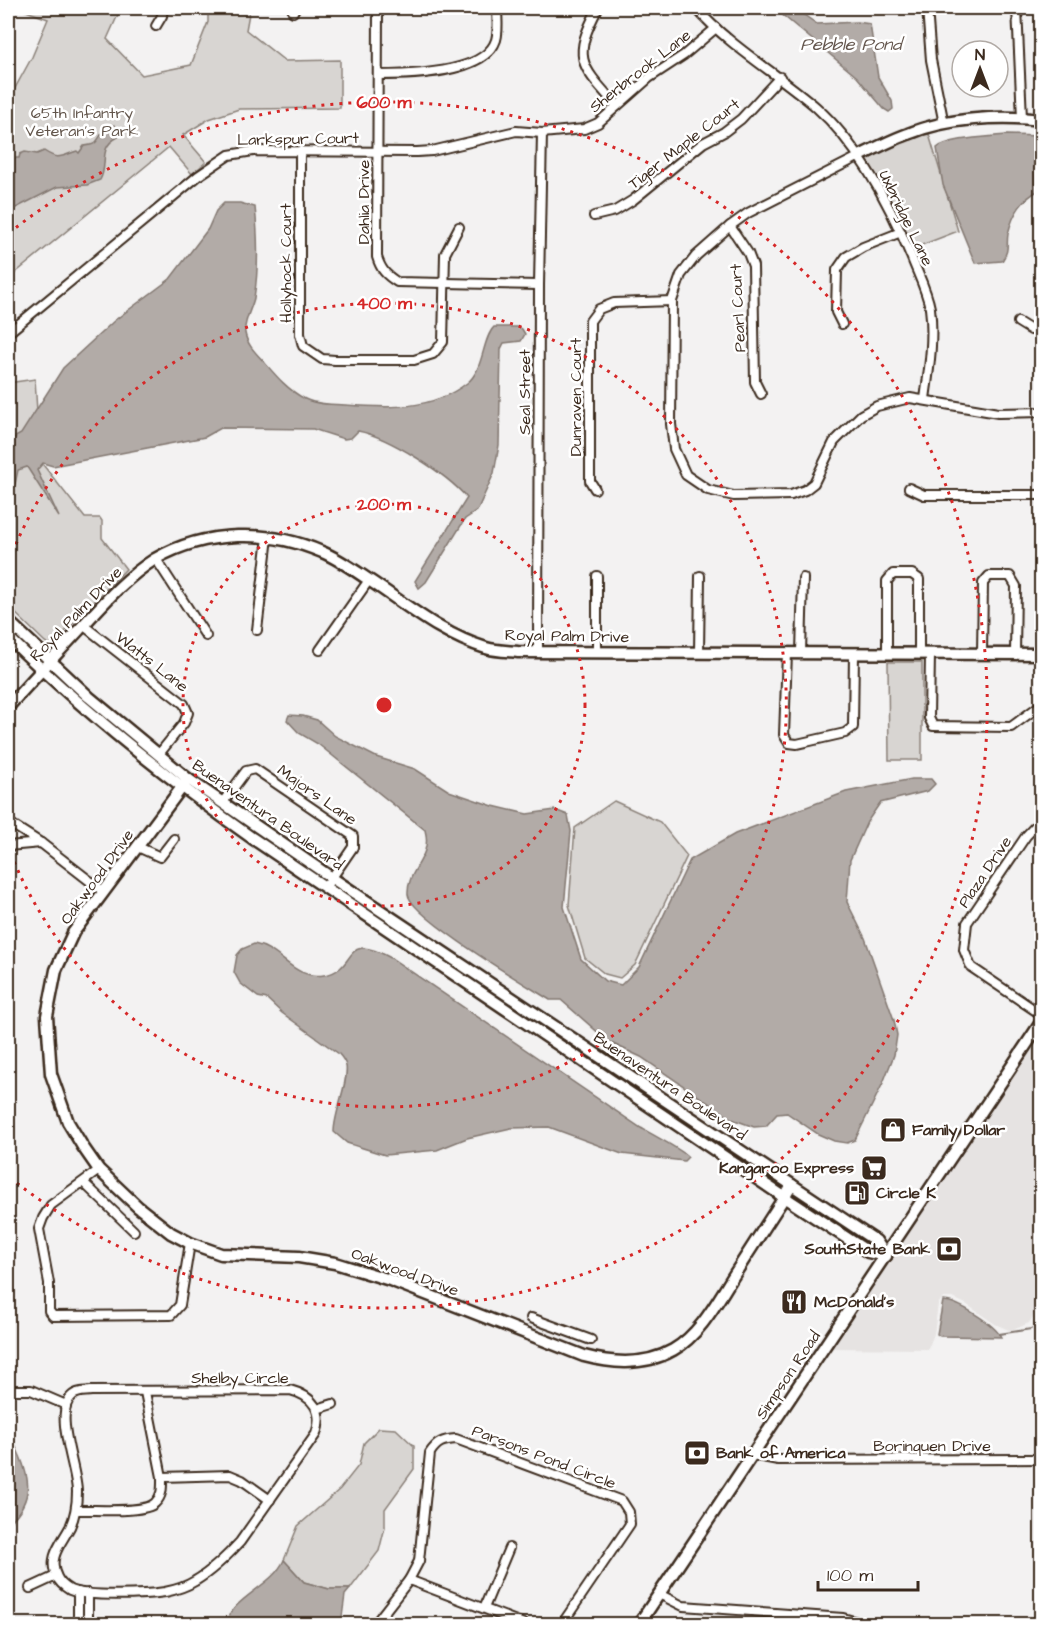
<svg xmlns="http://www.w3.org/2000/svg" width="1049" height="1632" font-family="'Architects Daughter',sans-serif">
	<rect width="100%" height="100%" fill="#f3f2f2"/>
	<filter id="ink" filterUnits="userSpaceOnUse"><feTurbulence type="fractalNoise" baseFrequency=".0167" numOctaves="2"/><feDisplacementMap in="SourceGraphic" scale="12" xChannelSelector="R" yChannelSelector="G"/><feConvolveMatrix kernelMatrix="1 2 1 2 8 2 1 2 1" color-interpolation-filters="sRGB"/></filter>
	<g filter="url(#ink)">
		<polygon fill="#e6e3e2" points="1041,1028 1042,1304 1034,1315 1029,1323 1011,1331 995,1324 966,1304 953,1298 943,1298 938,1304 934,1334 928,1349 828,1348"/>
		<g fill="#d8d5d2" stroke="#8a8078" stroke-width="1.5">
			<polygon points="18,8 121,8 107,39 142,75 191,65 208,22 208,8 250,8 246,30 285,61 340,60 340,108 239,109 209,119 183,135 206,162 192,174 169,147 8,279 8,101 32,57 48,19"/>
			<polygon points="928,131 958,231 914,248 863,158"/>
			<polygon points="35,379 40,461 85,518 100,518 102,521 102,538 126,569 55,642 50,645 45,642 8,606 8,383"/>
			<polygon points="888,662 922,662 922,760 889,760"/>
			<polygon points="614,801 660,822 687,856 635,965 620,978 605,974 585,958 569,905 575,828"/>
			<polygon points="379,1428 396,1429 414,1446 414,1469 385,1509 385,1527 379,1551 350,1589 329,1589 304,1582 284,1560 298,1526 340,1489 359,1465 364,1443"/>
		</g>
		<g fill="#b2aba7" stroke="#827770" stroke-width="1.5">
			<polygon points="774,8 794,8 817,24 857,22 870,24 878,77 892,101 893,109 889,112 884,109 857,77"/>
			<path d="M114 125 119 130 118 137C97 148 109 164 100 180L87 185 57 187 8 212 10 180 8 175V161L12 158H19L20 154 25 152 37 154 44 151C59 161 61 156 77 151L79 153 84 146C99 145 96 140 104 131 107 128 111 127 114 125Z"/>
			<path d="M1006 135 1041 136V189C1022 199 1013 213 1008 234 1006 246 1010 249 1002 261L975 263 943 185 937 148C948 138 990 137 1006 135Z"/>
			<path d="M224 203H240L255 207C258 236 259 268 254 298 252 308 243 322 245 333 247 345 257 354 265 363 277 377 288 390 305 399 316 405 333 404 345 405 388 408 431 411 467 383 484 370 482 339 494 327H518L522 329 525 334 521 341 504 343 501 349 499 445 494 473 477 511 465 519 426 582 419 588 415 581 467 498C447 474 389 437 358 431L351 438 344 439 313 429 221 428 205 437 53 466 43 463 37 470 59 517 27 467 18 470 15 484H8V441L21 434 63 368 115 320 170 279 208 229 216 211Z"/>
			<path d="M289 715 303 716 317 720 335 736 376 757 415 769 449 791 493 806 527 814 555 810 568 815 571 831 564 907 581 959 605 981 621 985 639 967 690 860 735 834 846 792 912 779H931L935 784 928 791 880 803 867 822 850 860 847 902 865 938 894 1020 897 1035 894 1055 883 1083 855 1140 847 1143 834 1141 818 1134 787 1113 777 1114 766 1126 754 1127 732 1119 641 1057 609 1042 561 1000H550C528 986 408 915 408 894 407 869 433 858 425 830L318 744 299 733 287 720Z"/>
			<path d="M254 944C282 949 292 980 324 975 360 969 340 930 391 958L641 1128C650 1133 685 1152 688 1157L684 1161 622 1154 549 1127 511 1128 467 1138 437 1150 385 1155 347 1143 334 1132C334 1113 349 1081 346 1066 345 1061 342 1058 339 1054L282 1013 267 999 258 997 240 983 234 972 237 955 242 949Z"/>
			<path d="M943 1301C958 1301 994 1324 1001 1337L940 1336 937 1334Z"/>
			<path d="M8 1444 15 1445C30 1476 36 1498 8 1524Z"/>
			<path d="M284 1560 304 1582 329 1589H350L345 1595 341 1624H226C233 1596 272 1587 284 1560Z"/>
		</g>
		<g fill="none" stroke-linecap="round" stroke-linejoin="round">
			<polyline stroke="#827770" stroke-width="2" points="999,1334 1031,1329"/>
			<defs>
				<g id="street">
					<path d="M378 8 377 257C381 270 386 275 397 282L539 285"/>
					<path d="M598 8C571 59 581 66 617 106"/>
					<path d="M696 8C729 46 778 74 816 107 860 146 891 207 913 261 919 276 927 292 930 308 934 338 929 370 925 399"/>
					<polyline points="927,8 931,60 944,124"/>
					<polyline points="1017,8 1022,118"/>
					<polyline points="293,12 295,8"/>
					<polyline points="156,26 162,16 163,8"/>
					<path d="M378 75C408 75 485 74 496 40 499 30 497 18 497 8"/>
					<polyline points="300,151 300,334 303,346 322,359 335,360 414,360 433,354 443,342 445,254 459,227"/>
					<polyline points="858,157 748,213 730,226 696,256 681,275 672,301 671,424 674,449 686,475 708,490 734,496 791,495 805,490 814,483 834,442 861,415 877,406 910,398 998,413 1042,412"/>
					<polyline points="594,216 615,211 633,200 703,143 724,132 741,119 780,77"/>
					<polyline points="730,226 748,253 753,266 755,382 761,394"/>
					<polyline points="1018,322 1031,330 1042,330"/>
					<polyline points="842,324 836,312 837,270 846,257 863,247 901,232"/>
					<polyline points="8,333 198,176 229,155 253,151 417,152 432,151 516,131 542,133 584,129 598,123 649,78 684,55 716,28"/>
					<polyline points="909,488 924,495 1042,495"/>
					<polyline points="595,489 590,481 590,321 599,309 614,303 672,301"/>
					<polyline points="156,559 206,636"/>
					<polyline points="597,576 597,653"/>
					<polyline points="83,625 184,704 188,713 184,723 159,754"/>
					<polyline points="257,630 268,537"/>
					<polyline points="320,650 369,580"/>
					<polyline points="538,652 539,285 542,133"/>
					<polyline points="699,653 700,576"/>
					<polyline points="787,653 784,735 789,743 797,744 845,733 853,727 854,654"/>
					<polyline points="801,653 803,578"/>
					<polyline points="887,654 887,581 893,574 912,574 919,579 919,654"/>
					<polyline points="930,654 929,718 933,726 1011,727 1042,704"/>
					<polyline points="982,654 983,583 989,576 1010,576 1016,586 1015,654"/>
					<polyline points="223,802 246,771 255,769 353,836 353,847 329,882"/>
					<polyline points="1042,819 1026,836 967,923 964,950 971,967 1042,1015"/>
					<polyline points="8,822 41,843 104,892"/>
					<polyline points="8,846 41,843"/>
					<polyline points="138,847 160,857 174,839"/>
					<polyline points="99,1170 51,1205 43,1218 39,1229 49,1283 49,1311 53,1316 171,1315 180,1305 190,1243"/>
					<polyline points="84,1183 134,1231"/>
					<polyline points="531,1318 591,1340"/>
					<polyline points="8,1390 31,1390 66,1405"/>
					<path d="M290 1390C313 1396 324 1411 316 1434L240 1542C227 1556 212 1571 195 1581 187 1586 175 1590 165 1592 146 1595 87 1597 70 1590 65 1587 59 1582 57 1577 47 1558 61 1544 70 1527 75 1516 77 1504 77 1492 77 1468 52 1411 73 1395 78 1391 85 1392 91 1391Z"/>
					<polyline points="317,1409 333,1404"/>
					<polyline points="752,1455 778,1460 1042,1459"/>
					<polyline points="162,1477 230,1475 242,1480 270,1500"/>
					<path d="M76 1510C93 1509 144 1514 155 1503 163 1496 162 1486 162 1477L145 1392"/>
					<polyline points="409,1580 524,1624"/>
					<polyline points="30,1588 56,1576"/>
					<polyline points="78,1592 78,1624"/>
					<polyline points="88,1593 88,1624"/>
					<polyline points="659,1594 683,1606 843,1618 864,1624"/>
					<polyline points="484,1608 509,1548"/>
					<path d="M375 1624 409 1580 419 1561 430 1453C437 1442 443 1440 456 1439L622 1501 629 1512 630 1524 562 1624"/>
				</g>
				<g id="secondary">
					<path d="M858 157C874 149 891 140 908 134 946 118 1001 115 1042 120"/>
					<polyline points="8,621 89,697 188,779 332,878 876,1241 886,1256"/>
					<path d="M8 637C83 711 166 777 252 838L784 1197 868 1252 886 1256"/>
					<path d="M8 707C31 681 55 656 79 630 102 605 125 578 155 559 205 530 270 529 322 552 339 559 354 570 369 580 407 605 442 635 486 648 496 651 507 651 518 652L1042 654"/>
					<path d="M188 779 73 933 56 970 47 1016 51 1074 68 1122 83 1147 99 1170 138 1207 171 1233 190 1243 221 1254 299 1257 335 1263 390 1280 584 1356C614 1364 645 1366 673 1350 700 1335 718 1300 734 1275 753 1245 773 1215 792 1185"/>
					<polyline points="639,1624 1042,1021"/>
				</g>
			</defs>
			<use href="#street" stroke="#3b2a1e" stroke-width="12"/>
			<use href="#secondary" stroke="#3b2a1e" stroke-width="15"/>
			<use href="#street" stroke="#fff" stroke-width="8"/>
			<use href="#secondary" stroke="#fff" stroke-width="10"/>
		</g>
	</g>
	<g fill="none" stroke="#d62828" stroke-width="3" stroke-dasharray="3 6">
		<circle cx="384" cy="705" r="201"/>
		<path d="M9 561A402 402 0 1 1 9 849"/>
		<path d="M9 233A603 603 0 1 1 9 1177"/>
	</g>
	<defs>
		<symbol id="shop-square" viewBox="-11 -11 22 22"><rect x="-9" y="-9" width="18" height="18" rx="4" fill="#3b2a1e" stroke="#fff"/><path d="M-5-2.5h2.3a2.7 3.5 0 0 1 5.4 0H5L5.5 6h-11ZM-1.5-2.5h3a1.5 2.3 0 0 0-3 0Z" fill="#fff"/></symbol>
		<symbol id="supermarket-square" viewBox="-11 -11 22 22"><rect x="-9" y="-9" width="18" height="18" rx="4" fill="#3b2a1e" stroke="#fff"/><path d="M-6-5.5h2.5l.6 2H6L4.5 2H-2.5L-4.4-4H-6ZM-1.5 3.2a1.3 1.3 0 1 0 .1 0ZM3 3.2a1.3 1.3 0 1 0 .1 0Z" fill="#fff"/></symbol>
		<symbol id="fuel-square" viewBox="-11 -11 22 22"><rect x="-9" y="-9" width="18" height="18" rx="4" fill="#3b2a1e" stroke="#fff"/><path d="M-5.5-6h7V0h2V4h1.3V-2.5L3-4.5l.8-.8L6-3V5H2.5V1h-1V6h-7ZM-4.2-4.7v3.2H.2V-4.7Z" fill="#fff"/></symbol>
		<symbol id="bank-square" viewBox="-11 -11 22 22"><rect x="-9" y="-9" width="18" height="18" rx="4" fill="#3b2a1e" stroke="#fff"/><path d="M-6-4H6V4H-6ZM0-2.3a2.3 2.3 0 1 0 0 4.6a2.3 2.3 0 1 0 0-4.6Z" fill="#fff"/></symbol>
		<symbol id="restaurant-square" viewBox="-11 -11 22 22"><rect x="-9" y="-9" width="18" height="18" rx="4" fill="#3b2a1e" stroke="#fff"/><path d="M-5-6h1v4h1v-4h1v4h1v-4h1v5L-1.5 .5V6h-2V.5L-5-1ZM5-6V6H3V1.5H1.5Q1.5-4 5-6Z" fill="#fff"/></symbol>
	</defs>
	<g fill-rule="evenodd">
		<use href="#shop-square" x="878" y="1115" width="30" height="30"/>
		<use href="#supermarket-square" x="859" y="1153" width="30" height="30"/>
		<use href="#fuel-square" x="842" y="1178" width="30" height="30"/>
		<use href="#bank-square" x="934" y="1234" width="30" height="30"/>
		<use href="#restaurant-square" x="779" y="1287" width="30" height="30"/>
		<use href="#bank-square" x="682" y="1438" width="30" height="30"/>
	</g>
	<g text-anchor="middle" dominant-baseline="central" stroke-width="5" stroke-linejoin="round" paint-order="stroke">
		<g font-size="16" fill="#3b2a1e" stroke="#fff">
			<text transform="translate(640 71) rotate(-38)">Sherbrook Lane</text>
			<text transform="translate(298 139) rotate(-1)">Larkspur Court</text>
			<text transform="translate(684 144) rotate(-38)">Tiger Maple Court</text>
			<text transform="translate(364 202) rotate(-90)">Dahlia Drive</text>
			<text transform="translate(906 218) rotate(64)">Uxbridge Lane</text>
			<text transform="translate(286 263) rotate(-90)">Hollyhock Court</text>
			<text transform="translate(738 308) rotate(-93)">Pearl Court</text>
			<text transform="translate(525 392) rotate(-90)">Seal Street</text>
			<text transform="translate(576 397) rotate(-90)">Dunraven Court</text>
			<text transform="translate(76 614) rotate(-46)">Royal Palm Drive</text>
			<text transform="translate(567 636) rotate(1)">Royal Palm Drive</text>
			<text transform="translate(152 662) rotate(38)">Watts Lane</text>
			<text transform="translate(317 795) rotate(35)">Majors Lane</text>
			<text transform="translate(268 815) rotate(35)">Buenaventura Boulevard</text>
			<text transform="translate(985 872) rotate(-56)">Plaza Drive</text>
			<text transform="translate(97 877) rotate(-54)">Oakwood Drive</text>
			<text transform="translate(670 1086) rotate(34)">Buenaventura Boulevard</text>
			<text transform="translate(405 1272) rotate(20)">Oakwood Drive</text>
			<text transform="translate(788 1375) rotate(-56)">Simpson Road</text>
			<text x="240" y="1378">Shelby Circle</text>
			<text x="932" y="1446">Borinquen Drive</text>
			<text transform="translate(544 1457) rotate(21)">Parsons Pond Circle</text>
		</g>
		<g font-size="16" fill="#62554b" stroke="#fff">
			<text x="82" y="113">65th Infantry<tspan x="82" dy="18">Veteran's Park</tspan></text>
		</g>
		<g font-size="16" font-weight="bold" fill="#3b2a1e" stroke="#fff" text-anchor="start">
			<text x="912" y="1130">Family Dollar</text>
			<text x="854" y="1168" text-anchor="end">Kangaroo Express</text>
			<text x="876" y="1193">Circle K</text>
			<text x="930" y="1249" text-anchor="end">SouthState Bank</text>
			<text x="814" y="1302">McDonald's</text>
			<text x="716" y="1453">Bank of America</text>
		</g>
		<g font-size="18" font-style="italic" fill="#65574e" stroke="#fff">
			<text x="851" y="44">Pebble Pond</text>
		</g>
	</g>
	<circle cx="384" cy="705" r="9" fill="#d62828" stroke="#fff" stroke-width="3"/>
	<g font-size="18" text-anchor="middle" font-weight="bold" fill="#d62828" stroke="#fff" stroke-width="5" stroke-linejoin="round" paint-order="stroke">
		<text x="384" y="108">600 m</text>
		<text x="384" y="309">400 m</text>
		<text x="384" y="510">200 m</text>
	</g>
	<rect width="1049" height="1632" fill="none" stroke="#fff" stroke-width="30"/>
	<rect x="15" y="15" width="1019" height="1602" fill="none" stroke="#3b2a1e" stroke-width="2" filter="url(#ink)"/>
	<g transform="translate(980 69)"><circle r="28" fill="#ffffff" stroke="#b1aaa5" stroke-width="1.5"/>
	<path d="M0-4.5L10 22L0 15L-10 22Z" fill="#3b2a1e"/>
	<text y="-9" font-size="16" font-weight="bold" text-anchor="middle" fill="#3b2a1e">N</text>
	</g>
	<path d="M818 1581v9h100v-9" fill="none" stroke="#3b2a1e" stroke-width="3"/>
	<text x="827" y="1581" font-size="18" fill="#3b2a1e" stroke="#ffffff" stroke-width="4.5" paint-order="stroke">100 m</text>
</svg>
